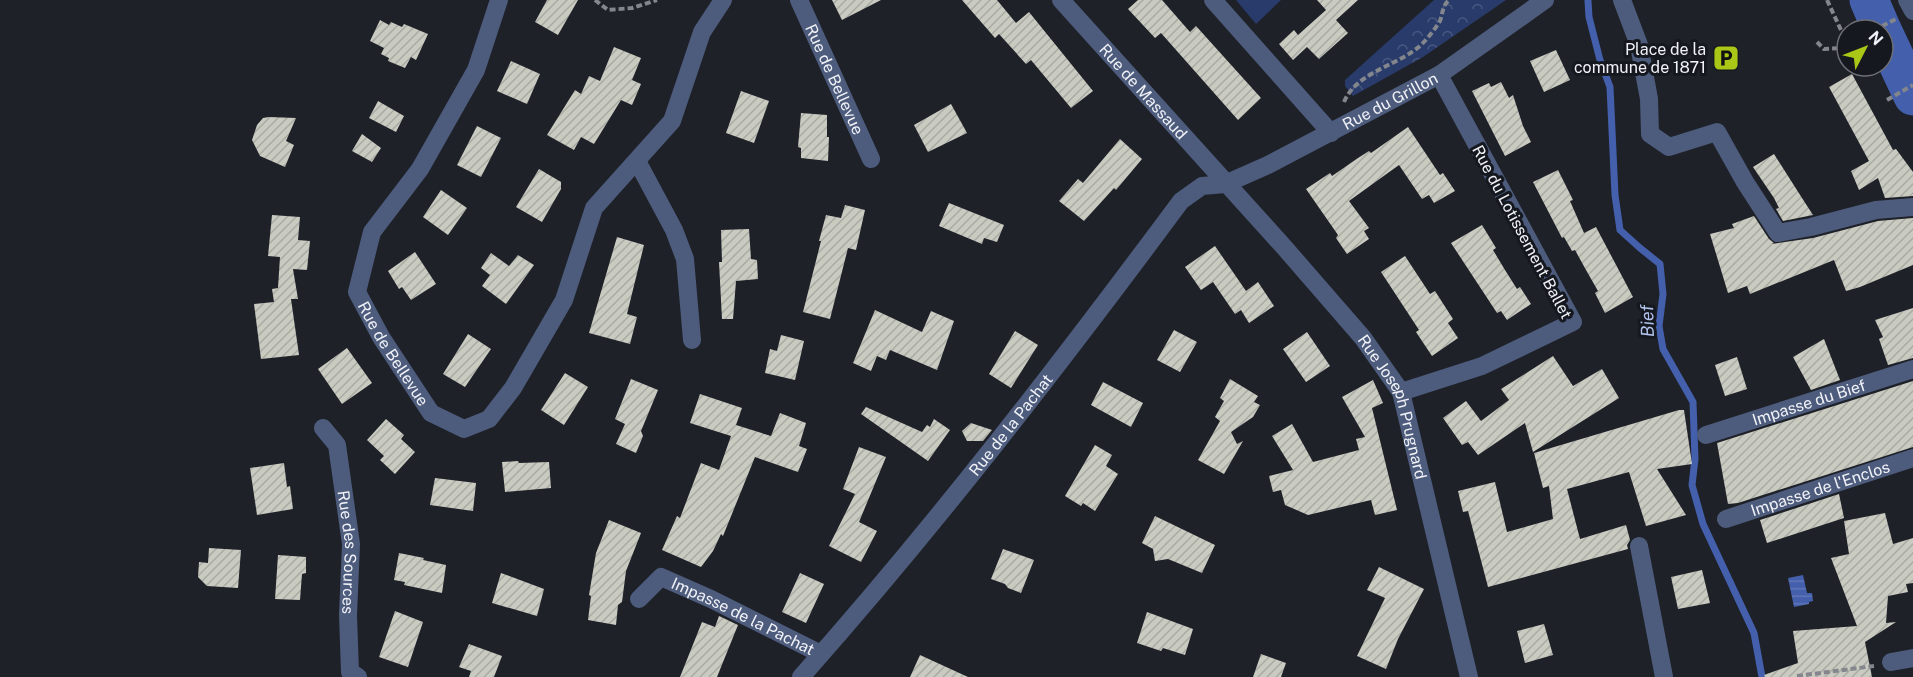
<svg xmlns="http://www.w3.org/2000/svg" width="1913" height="677" font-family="'Public Sans',sans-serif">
	<defs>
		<pattern id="park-crowns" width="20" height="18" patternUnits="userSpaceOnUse" patternTransform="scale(1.5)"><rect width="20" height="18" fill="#293b6b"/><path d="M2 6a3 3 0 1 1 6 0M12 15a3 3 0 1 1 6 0" fill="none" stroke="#485881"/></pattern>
		<pattern id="water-rules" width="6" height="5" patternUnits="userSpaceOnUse" patternTransform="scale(1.5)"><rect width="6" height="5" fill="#445fac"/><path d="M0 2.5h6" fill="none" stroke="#5f76b8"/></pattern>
		<pattern id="building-hatch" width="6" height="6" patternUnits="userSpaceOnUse" patternTransform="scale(1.5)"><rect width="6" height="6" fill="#c9cbc1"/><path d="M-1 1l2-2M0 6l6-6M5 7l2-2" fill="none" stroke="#a9aaa3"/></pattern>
	</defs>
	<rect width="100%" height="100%" fill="#1e2128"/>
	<polygon fill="#293b6b" points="1236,0 1281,0 1256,24"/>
	<polygon fill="url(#park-crowns)" points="1434,0 1506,0 1423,57 1353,96 1345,86 1345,80"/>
	<polygon fill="url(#water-rules)" points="1803,575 1807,593 1812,593 1813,601 1809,602 1809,604 1794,607 1788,578"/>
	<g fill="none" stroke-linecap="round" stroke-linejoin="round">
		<polyline stroke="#445fac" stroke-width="7" points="1588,1 1589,17 1600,60 1610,87 1615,195 1620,230 1640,248 1660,264 1663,294 1659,326 1663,349 1693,402 1695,459 1692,485 1703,524 1754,633 1762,677"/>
		<g stroke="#445fac" stroke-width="39">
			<polyline points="1869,0 1882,30"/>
			<polyline points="1883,32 1913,96"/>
		</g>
	</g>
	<g fill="url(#building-hatch)">
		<polygon points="547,0 578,0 558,35 535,22"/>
		<polygon points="832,0 881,0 842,20"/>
		<polygon points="962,0 997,0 1016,23 1029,12 1093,91 1071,108 1031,60 1026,64 999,34 995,38"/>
		<polygon points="1138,0 1162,0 1190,32 1196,26 1261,98 1238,120 1161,33 1155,38 1128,9"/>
		<polygon points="1317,0 1358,0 1336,20 1348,33 1319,59 1307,47 1293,60 1279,44 1294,30 1298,35 1326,10"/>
		<polygon points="380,20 389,25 391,22 402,27 404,24 428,34 416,60 411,57 405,68 388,61 389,58 381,54 384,48 370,41"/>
		<polygon points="614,47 641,58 632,80 641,84 632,105 621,100 594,144 581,137 574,150 547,135 575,90 581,94 589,76 600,81"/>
		<polygon points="1556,50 1570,80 1544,92 1530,61"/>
		<polygon points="511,61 540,74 527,104 497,91"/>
		<polygon points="1852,74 1893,150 1896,149 1913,172 1913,196 1885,198 1878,178 1859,190 1851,171 1869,161 1829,87"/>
		<polygon points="1501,82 1509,98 1513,95 1523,126 1531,142 1505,156 1472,91 1489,83 1491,87"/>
		<polygon points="741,91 769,101 754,143 726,133"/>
		<polygon points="378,101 404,116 396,132 369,118"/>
		<polygon points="951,104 967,133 928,152 914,125"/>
		<polygon points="801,113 827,115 827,137 829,137 828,161 801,158 801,148 798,147"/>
		<polygon points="269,117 296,118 286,141 294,145 285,167 260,156 252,140 257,125 263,118"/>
		<polygon points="477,126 501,138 481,177 457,165"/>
		<polygon points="1408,127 1440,175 1443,173 1455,191 1434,203 1429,195 1422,199 1399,165 1349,201 1369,228 1364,231 1369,239 1347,254 1336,238 1338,235 1306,189 1330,173 1332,176 1358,158 1369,151 1371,153"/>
		<polygon points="362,134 381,148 372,162 352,151"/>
		<polygon points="1120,139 1142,159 1116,190 1114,188 1084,221 1059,201 1078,179 1083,183"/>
		<polygon points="1774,154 1802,198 1813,215 1783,221 1776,209 1779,208 1774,198 1753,167"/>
		<polygon points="539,169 561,182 561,189 542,222 516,207"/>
		<polygon points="1558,170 1573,200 1570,201 1584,233 1596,227 1633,297 1605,313 1595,293 1598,291 1586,270 1575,250 1572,251 1564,237 1562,238 1533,182"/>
		<polygon points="441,190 467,208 448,235 423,217"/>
		<polygon points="949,203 1004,225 997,242 984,238 982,244 939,226"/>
		<polygon points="845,205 865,210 856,250 848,248 830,319 803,312 821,241 819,241 826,215 841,218"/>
		<polygon points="272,215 300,217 298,240 310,241 307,270 293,269 298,299 291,299 299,355 261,359 254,304 274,302 272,289 278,288 280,257 268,256"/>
		<polygon points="1754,216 1769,239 1774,243 1772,244 1813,238 1878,221 1913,218 1913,265 1860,287 1846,291 1834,260 1750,294 1747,286 1728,293 1710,234 1734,228 1732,224"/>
		<polygon points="1482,225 1496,248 1493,250 1505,270 1517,289 1520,287 1531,304 1507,320 1501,311 1497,313 1451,243"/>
		<polygon points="749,229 751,259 757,260 758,279 736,281 733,319 722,319 719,262 722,262 721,230"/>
		<polygon points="617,237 644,245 627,314 637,317 630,344 589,333"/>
		<polygon points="1215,246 1246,291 1258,282 1274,306 1249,323 1241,310 1235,314 1213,282 1201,290 1185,267"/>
		<polygon points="415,252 436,284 411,300 402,287 399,289 388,271"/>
		<polygon points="491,253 509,266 518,255 534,265 506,304 482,286 490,275 481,268"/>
		<polygon points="1405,256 1430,294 1435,291 1453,319 1448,323 1458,338 1432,356 1416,332 1419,330 1381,272"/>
		<polygon points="1913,308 1913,358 1888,365 1879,339 1883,337 1875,320"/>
		<polygon points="875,310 922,332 931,311 954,321 937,370 890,350 886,360 877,356 871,371 853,363"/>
		<polygon points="1174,330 1197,342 1180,372 1157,360"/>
		<polygon points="1015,331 1038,345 1011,388 989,374"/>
		<polygon points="1307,332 1330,366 1306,382 1283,349"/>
		<polygon points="468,334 491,349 465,387 443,374"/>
		<polygon points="781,335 804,341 795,380 765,373 770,349 777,351"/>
		<polygon points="1824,339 1840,380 1811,390 1793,357"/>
		<polygon points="347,348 372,383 342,404 318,369"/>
		<polygon points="1553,356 1573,386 1602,369 1619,398 1533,452 1525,423 1478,455 1468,442 1462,445 1443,418 1466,401 1481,421 1509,400 1501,389"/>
		<polygon points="1737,357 1747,389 1725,396 1715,365"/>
		<polygon points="565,373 588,387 564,425 541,410"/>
		<polygon points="631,379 658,390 641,431 643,436 636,453 616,444 625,424 615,419"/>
		<polygon points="1230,379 1258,396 1254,402 1260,405 1253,417 1231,432 1237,444 1243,441 1224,474 1198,460 1220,421 1215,417 1224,401 1220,398"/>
		<polygon points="1373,380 1383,403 1372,408 1397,510 1375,515 1371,500 1308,515 1285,505 1281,490 1273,492 1269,476 1293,470 1272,436 1292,424 1313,462 1359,450 1356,439 1365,437 1342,397"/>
		<polygon points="1913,381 1913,447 1738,503 1728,504 1717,443"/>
		<polygon points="1103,382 1143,403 1131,427 1091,405"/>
		<polygon points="700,394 742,408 736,425 771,436 780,413 806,423 799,446 807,449 798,472 755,457 723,536 721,534 713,551 701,567 662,550 677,516 680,518 701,463 719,470 731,436 690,423"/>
		<polygon points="866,407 922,432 927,425 930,427 934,419 950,430 928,461 861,414"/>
		<polygon points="1679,410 1684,410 1692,464 1657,469 1686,515 1646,526 1629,472 1567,489 1580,539 1626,525 1630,540 1627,545 1628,549 1488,587 1468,511 1463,512 1458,491 1495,482 1507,532 1553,519 1549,486 1543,488 1534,453"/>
		<polygon points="386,419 404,435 401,439 415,452 395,474 380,460 384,456 367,440"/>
		<polygon points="971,423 992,430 983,441 967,441 962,431"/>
		<polygon points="1095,445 1112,455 1106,466 1118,474 1095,511 1083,503 1081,506 1065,496"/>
		<polygon points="859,447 886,457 859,522 877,531 861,562 829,546 855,494 843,489"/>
		<polygon points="518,461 519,463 549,462 551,488 505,492 502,462"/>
		<polygon points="284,463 287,487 290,486 293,509 257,515 250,468"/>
		<polygon points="435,478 476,483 473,511 430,505"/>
		<polygon points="1839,494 1844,518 1767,543 1760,520"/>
		<polygon points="1885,513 1893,544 1913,538 1913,583 1906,584 1908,592 1888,596 1886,623 1896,622 1865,642 1872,677 1765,677 1764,675 1798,663 1793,631 1857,626 1831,558 1849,554 1844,521"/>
		<polygon points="1155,516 1215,545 1202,573 1168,559 1155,561 1153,549 1142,543"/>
		<polygon points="609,520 641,533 626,571 622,602 618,605 616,625 588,620 591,596 589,595 596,553"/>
		<polygon points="209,548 241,550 238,588 207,586 198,577 199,562 208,563"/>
		<polygon points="1003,549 1034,560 1021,593 1008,588 1005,584 991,579"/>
		<polygon points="399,553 424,558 423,560 446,565 442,593 404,585 405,582 394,580"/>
		<polygon points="278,555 306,557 306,573 302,574 300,600 275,599"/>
		<polygon points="1379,567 1424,589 1398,639 1386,669 1357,656 1385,598 1367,590"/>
		<polygon points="1702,570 1710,603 1678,609 1671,577"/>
		<polygon points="501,573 544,589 537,616 492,603"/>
		<polygon points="800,573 824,584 806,623 782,612"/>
		<polygon points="395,611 423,622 408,667 379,657"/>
		<polygon points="1147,612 1193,629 1185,655 1163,648 1161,651 1137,643"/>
		<polygon points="719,616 738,625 717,677 680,677 702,622 715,627"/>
		<polygon points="1544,624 1553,655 1525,663 1517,631"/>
		<polygon points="469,644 502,656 494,677 469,677 471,671 459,667"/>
		<polygon points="1261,654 1286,663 1281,677 1253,677"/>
		<polygon points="920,655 968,677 910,677"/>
	</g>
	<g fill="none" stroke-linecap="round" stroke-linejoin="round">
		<g stroke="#83868c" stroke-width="4" stroke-dasharray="6 3" stroke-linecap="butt">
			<polyline points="595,0 608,10 632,8 657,0"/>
			<polyline points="1827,0 1847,43"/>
			<polyline points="1874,30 1896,19"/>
			<polyline points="1817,42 1824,49 1841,48 1847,45"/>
			<polyline points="1887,100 1913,85"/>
			<path d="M1344 102C1357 71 1399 66 1422 44 1428 38 1436 28 1440 21 1443 13 1442 6 1449 0"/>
			<polyline points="1797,676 1874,666"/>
		</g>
		<g stroke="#4d5b7c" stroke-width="18">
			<path id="s1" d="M499 0 476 70 420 169 372 232 357 292 381 337 431 413 464 429 489 419 513 388 564 300 594 208 672 121 702 32 723 0"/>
			<path id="s2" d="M799 0 871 159"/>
			<path id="s3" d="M1061 0 1284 247 1363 338 1401 392 1469 677"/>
			<polyline points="1213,0 1331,133"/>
			<polyline points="1622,0 1639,45 1649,99 1650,134 1669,147 1717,132 1745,182 1778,233 1811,227 1876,210 1913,207"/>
			<polyline points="1907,0 1913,11"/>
			<polyline points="637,161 674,230 685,259 692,340"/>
			<polyline points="1401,392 1482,366 1573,322 1439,75"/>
			<path id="s4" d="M323 428 337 445 351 544 348 615 350 672 358 677"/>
			<path id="s5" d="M1706 435 1913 369"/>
			<path id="s6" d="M1726 519 1913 458"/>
			<polyline points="1639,546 1664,677"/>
			<path id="s7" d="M639 599 661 577 711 599 821 654"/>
			<polyline points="1891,662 1913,658"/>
			<path id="s8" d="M801 677C936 525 1060 364 1181 201L1202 186 1225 184 1268 165 1439 75 1545 0"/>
		</g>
	</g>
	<defs>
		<symbol id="parking-square" viewBox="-11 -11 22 22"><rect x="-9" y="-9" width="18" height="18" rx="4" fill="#aac717" stroke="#15181f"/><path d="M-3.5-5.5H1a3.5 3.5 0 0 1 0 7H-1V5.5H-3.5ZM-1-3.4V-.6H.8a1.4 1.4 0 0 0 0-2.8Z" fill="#111"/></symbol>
	</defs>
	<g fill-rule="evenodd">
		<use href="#parking-square" x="1711" y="43" width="30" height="30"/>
	</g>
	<g text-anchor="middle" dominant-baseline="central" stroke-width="6" stroke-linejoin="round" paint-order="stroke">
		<g font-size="16" fill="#f0f2f7" stroke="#15181f" text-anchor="end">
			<text x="1706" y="49">Place de la<tspan x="1706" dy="18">commune de 1871</tspan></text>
		</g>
		<g font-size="16" fill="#f0f2f7" stroke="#15181f">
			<text stroke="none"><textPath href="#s2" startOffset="87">Rue de Bellevue</textPath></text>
			<text stroke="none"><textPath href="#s3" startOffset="123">Rue de Massaud</textPath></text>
			<text stroke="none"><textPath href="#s8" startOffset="843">Rue du Grillon</textPath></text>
			<text transform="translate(1522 232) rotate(62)">Rue du Lotissement Ballet</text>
			<text stroke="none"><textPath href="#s1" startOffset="400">Rue de Bellevue</textPath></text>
			<text stroke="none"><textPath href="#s5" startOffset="108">Impasse du Bief</textPath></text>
			<text stroke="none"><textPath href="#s3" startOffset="530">Rue Joseph Prugnard</textPath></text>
			<text stroke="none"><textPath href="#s8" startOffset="328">Rue de la Pachat</textPath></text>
			<text stroke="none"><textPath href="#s6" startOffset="99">Impasse de l'Enclos</textPath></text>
			<text stroke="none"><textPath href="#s4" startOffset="130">Rue des Sources</textPath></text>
			<text stroke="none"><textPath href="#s7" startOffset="122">Impasse de la Pachat</textPath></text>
		</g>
		<g font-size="18" font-style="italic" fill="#b1c3ec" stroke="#15181f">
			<text transform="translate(1647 321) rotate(-92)">Bief</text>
		</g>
	</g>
	<g transform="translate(1865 48) rotate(48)"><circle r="28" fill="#15181f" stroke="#6d6f75" stroke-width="1.5"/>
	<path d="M0-4.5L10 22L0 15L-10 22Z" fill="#aac717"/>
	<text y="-9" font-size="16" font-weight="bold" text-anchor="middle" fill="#f0f2f7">N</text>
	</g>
</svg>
